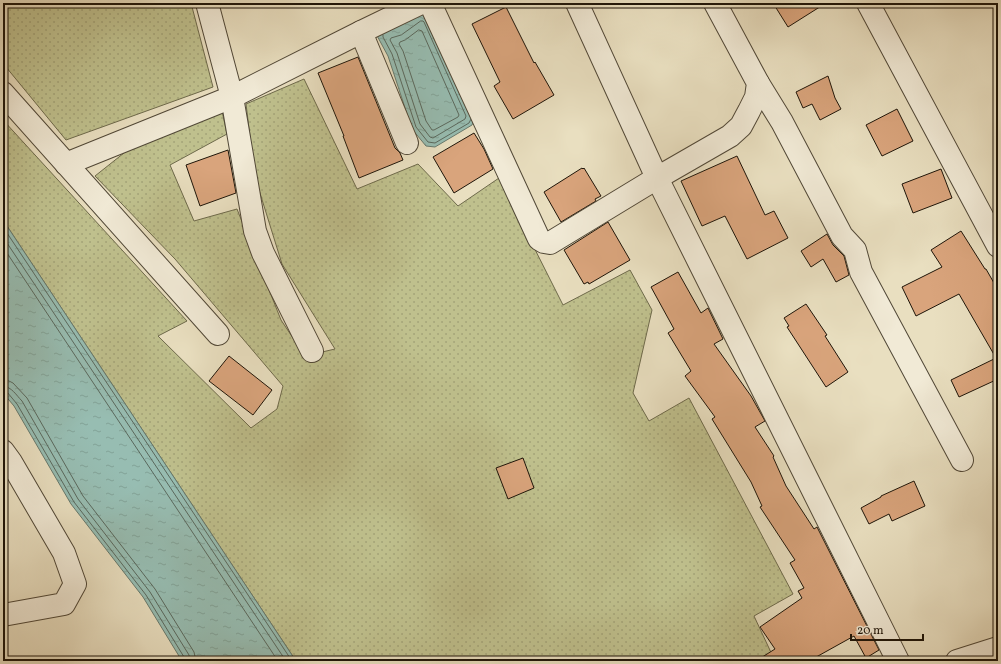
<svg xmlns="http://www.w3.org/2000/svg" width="1001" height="664" font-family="Vollkorn,serif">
	<defs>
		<pattern id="grass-dots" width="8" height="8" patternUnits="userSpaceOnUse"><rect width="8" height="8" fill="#bfc08d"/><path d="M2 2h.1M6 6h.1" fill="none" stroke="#a4a478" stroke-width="1.8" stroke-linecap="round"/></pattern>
		<pattern id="water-ripples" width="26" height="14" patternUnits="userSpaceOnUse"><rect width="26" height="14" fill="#97bdb2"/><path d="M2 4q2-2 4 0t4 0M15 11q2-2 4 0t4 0" fill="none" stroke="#82a298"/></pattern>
	</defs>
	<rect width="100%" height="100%" fill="#e9dfc0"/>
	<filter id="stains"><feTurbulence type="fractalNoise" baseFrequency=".005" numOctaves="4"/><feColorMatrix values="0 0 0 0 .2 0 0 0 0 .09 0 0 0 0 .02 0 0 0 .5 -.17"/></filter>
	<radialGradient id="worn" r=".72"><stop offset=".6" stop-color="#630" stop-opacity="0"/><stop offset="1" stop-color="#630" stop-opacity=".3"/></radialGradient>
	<g fill="url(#grass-dots)" stroke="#6e6a4b">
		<polygon points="3,3 191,3 213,87 66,140 6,67 3,67"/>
		<polygon points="304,79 357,189 418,164 458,206 499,178 563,305 630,270 652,310 633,393 649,421 689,398 793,594 754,616 775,661 296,661 3,220 3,120 187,321 158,336 251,428 277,409 283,386 175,259 95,176 134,145 222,111 227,134 170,165 194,221 237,209 281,320 305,356 335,349 282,264 255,177 246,104"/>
	</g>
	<g fill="url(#water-ripples)" stroke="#677a6e">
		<polygon points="419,11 430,12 476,116 472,125 435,147 426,146 412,129 388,56 375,32 397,27"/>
		<polygon points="3,220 296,661 182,661 143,597 71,504 14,406 3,393"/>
	</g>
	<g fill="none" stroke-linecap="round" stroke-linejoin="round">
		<g stroke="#5a695e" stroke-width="1">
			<polygon points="421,21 423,21 424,22 466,116 465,119 433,138 430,137 420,124 397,53 390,40 391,38 401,35"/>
			<polygon points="419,30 422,31 459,115 458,117 434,130 432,130 426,121 403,51 399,44 400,42 405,40"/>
			<polyline points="383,35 383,37 392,54 416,127 428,142 435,143 469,123 471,119"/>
			<polyline points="3,227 292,661"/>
			<polyline points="3,237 286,661"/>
			<polyline points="3,247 278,661"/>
			<polyline points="3,380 9,381 13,383 27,398 83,496 155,589 194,652 196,661"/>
			<path d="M3 386C12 387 16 395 22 401L78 499 150 592 189 655 190 661"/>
			<polyline points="3,391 7,392 17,404 74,502 146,595 184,657 185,661"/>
		</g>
	</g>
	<g fill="#d9a47c" stroke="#1e1509">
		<polygon points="773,3 826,3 788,27"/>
		<polygon points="506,7 534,63 535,62 554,95 513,119 494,86 500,82 472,24"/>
		<polygon points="358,57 395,148 400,153 403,160 359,178 343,136 344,136 318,73"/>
		<polygon points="828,76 835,98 841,109 820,120 812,104 803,108 796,92"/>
		<polygon points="897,109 913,141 882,156 866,125"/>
		<polygon points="474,133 484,149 493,169 454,193 433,157"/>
		<polygon points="228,150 236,193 200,206 186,165"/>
		<polygon points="737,156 765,215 774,211 788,238 747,259 725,216 702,226 681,181"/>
		<polygon points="582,168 583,169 584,168 601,196 595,199 596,201 561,222 544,192"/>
		<polygon points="941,169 952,198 913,213 902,184"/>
		<polygon points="608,222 630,260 589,284 588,282 584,284 564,250"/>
		<polygon points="961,231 985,269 986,269 998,290 998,379 959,397 951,380 996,358 959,294 916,316 902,287 942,267 931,250"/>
		<polygon points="827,234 833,245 844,256 849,275 836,282 823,259 811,267 801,251"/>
		<polygon points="678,272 701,313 708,308 723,339 714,344 751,396 765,421 755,427 774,456 773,457 786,486 814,529 817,527 879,650 866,658 854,636 809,661 756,661 775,649 760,627 802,598 798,591 804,588 790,563 795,560 760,507 762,506 751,482 712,419 715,417 685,376 691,371 668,333 674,329 651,287"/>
		<polygon points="806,304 827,335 825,336 848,372 826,387 787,327 789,326 784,318"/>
		<polygon points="229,356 272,390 253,415 209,381"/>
		<polygon points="523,458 534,488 508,499 496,468"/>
		<polygon points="914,481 925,506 892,521 889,514 869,524 861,508 881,497 881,496"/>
	</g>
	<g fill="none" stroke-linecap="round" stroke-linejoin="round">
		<defs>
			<g id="minor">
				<polyline points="207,3 232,97 255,231 263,253 312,351"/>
				<polyline points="430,3 539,239 544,242 550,243 657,178 730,136 741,126 749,111 756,97 758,83 715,3"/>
				<polyline points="577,3 657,178 898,661"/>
				<polyline points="868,3 998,246"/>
				<polyline points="361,32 407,143"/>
				<polyline points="758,83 782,122 842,236 855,250 861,272 962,460"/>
				<polyline points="3,93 218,334"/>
				<polyline points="66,164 232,97 361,32 421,3"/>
				<polyline points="3,451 11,462 64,553 75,584 64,604 3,615"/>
				<polyline points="957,661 998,648"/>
			</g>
		</defs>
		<use href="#minor" stroke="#514837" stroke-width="24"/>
		<use href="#minor" stroke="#f1ead6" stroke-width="22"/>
	</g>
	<rect width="1001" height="664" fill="none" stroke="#e9dfc0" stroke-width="16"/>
	<rect x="4" y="4" width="993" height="656" fill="none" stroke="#1e1509" stroke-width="2"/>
	<rect x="8" y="8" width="985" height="648" fill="none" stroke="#1e1509"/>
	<path d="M851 634v6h72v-6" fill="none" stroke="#1e1509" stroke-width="2"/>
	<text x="857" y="634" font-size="12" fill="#1e1509" stroke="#f1ead6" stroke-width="3" paint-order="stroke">20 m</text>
	<rect width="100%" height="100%" filter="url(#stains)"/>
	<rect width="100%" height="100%" fill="url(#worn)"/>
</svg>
